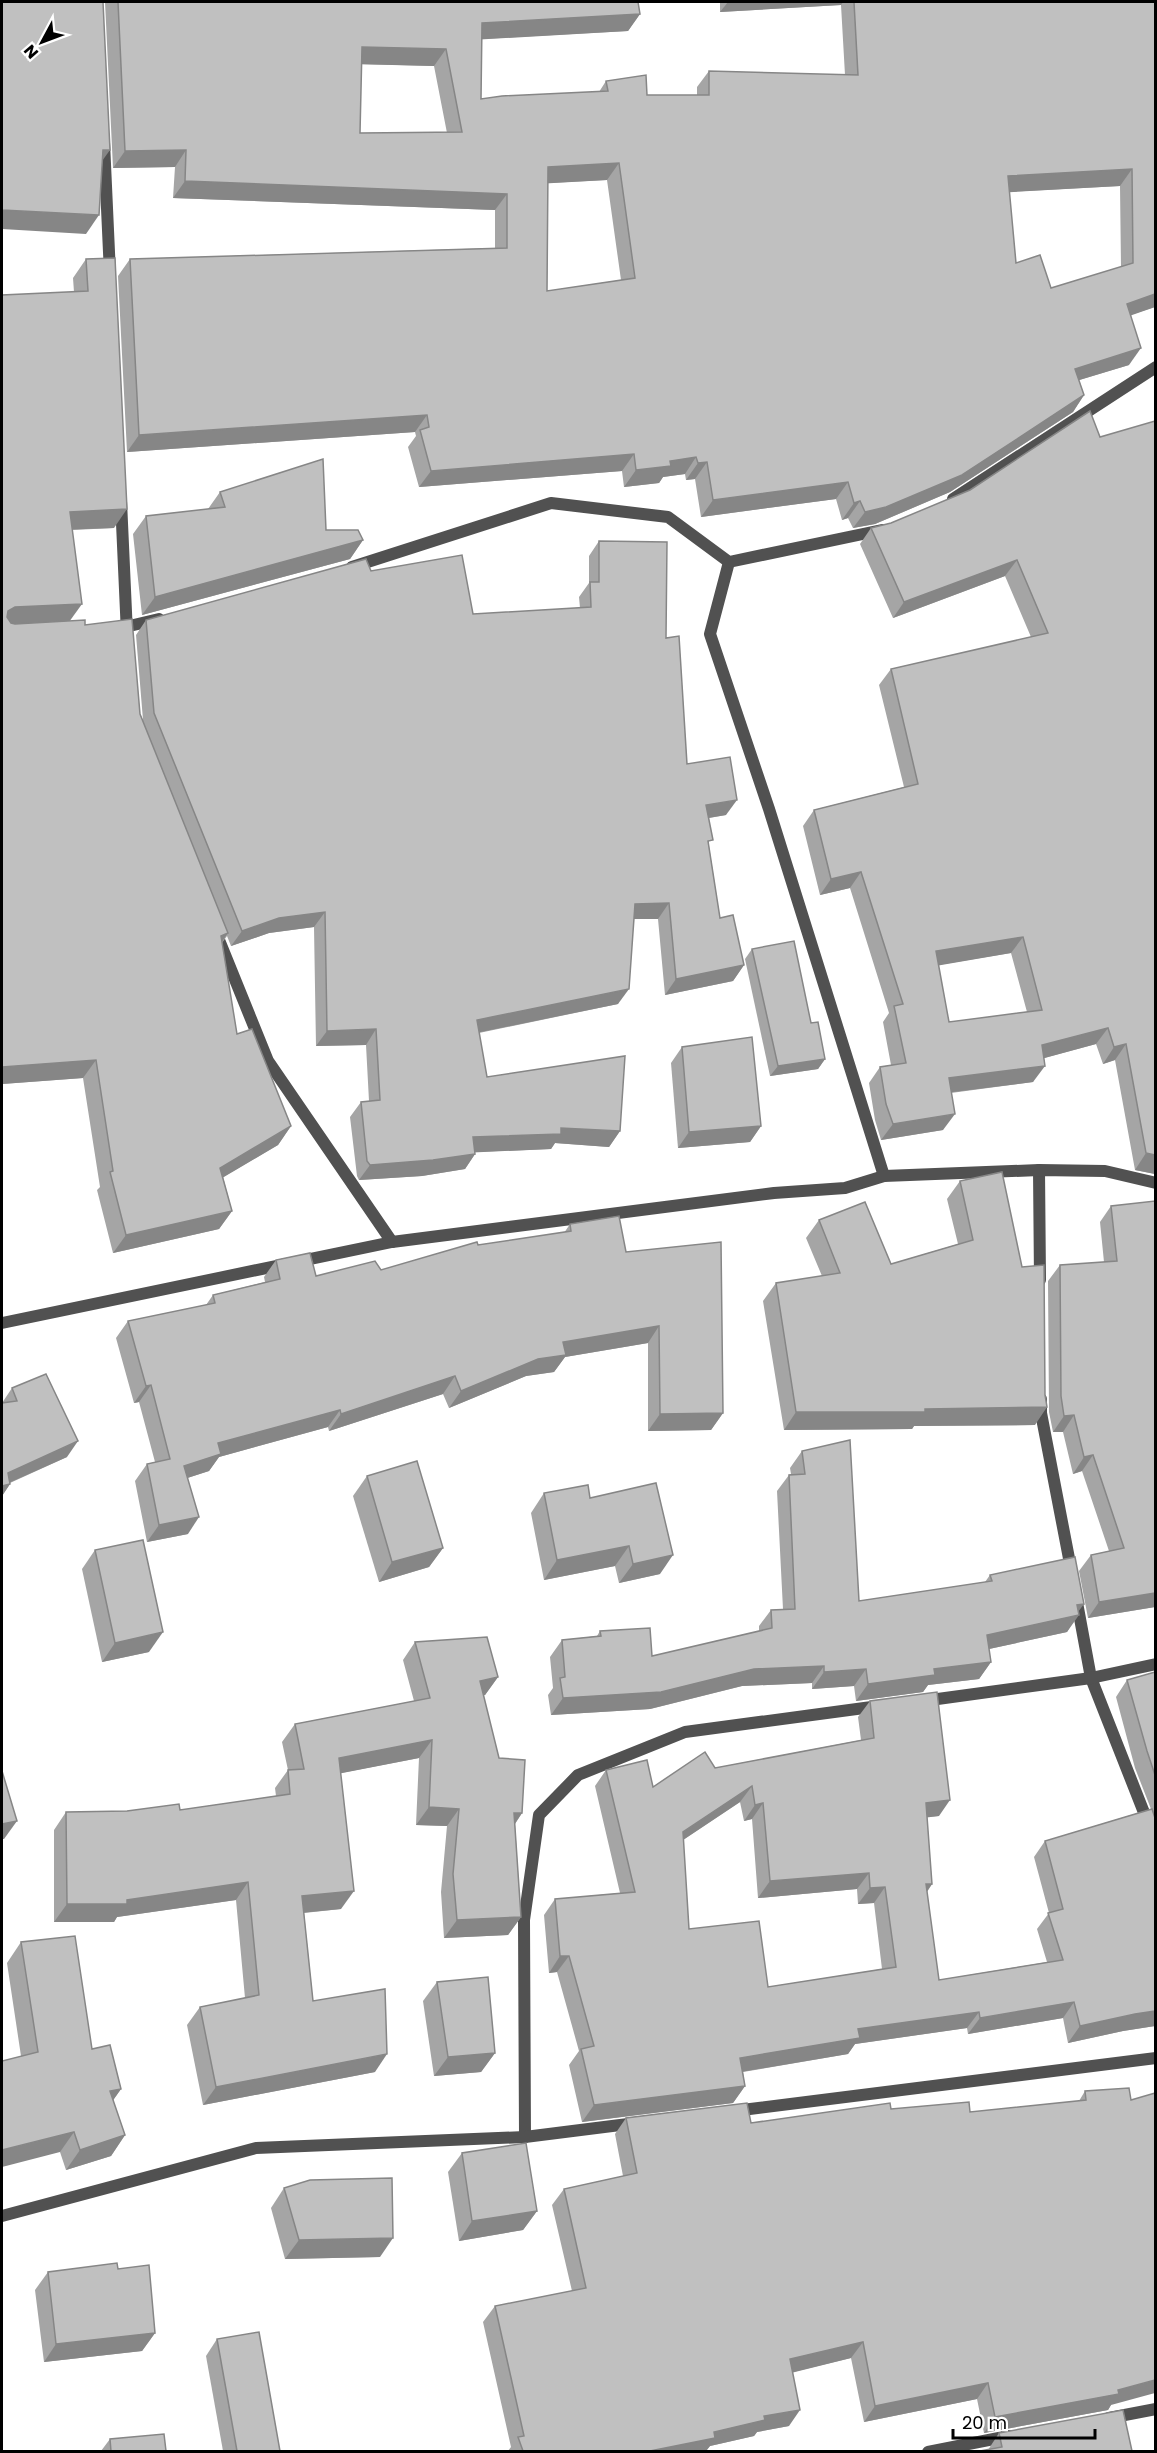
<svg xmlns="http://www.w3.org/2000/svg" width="1157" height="2453" font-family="Poppins,sans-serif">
	<rect width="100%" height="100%" fill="#fff"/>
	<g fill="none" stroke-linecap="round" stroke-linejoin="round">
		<g stroke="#515151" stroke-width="12">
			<polyline points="104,142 110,274"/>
			<polyline points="953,499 1156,367"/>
			<polyline points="121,501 127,634"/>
			<polyline points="729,562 710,634 769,809 884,1176"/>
			<polyline points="352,567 551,503 668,517 729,562 882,530"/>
			<polyline points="121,628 159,619"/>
			<polyline points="217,935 268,1061 392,1242"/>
			<polyline points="1039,1170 1040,1280"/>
			<polyline points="2,1323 392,1242 774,1193 845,1188 884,1176 1039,1170 1105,1171 1156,1183"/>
			<polyline points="1041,1399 1041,1413 1072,1574"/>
			<polyline points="1076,1597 1091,1678 1156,1843"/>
			<polyline points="923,1701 1091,1678 1156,1664"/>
			<polyline points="734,2111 1156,2058"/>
			<polyline points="525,2137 524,1920 539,1815 578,1775 685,1732 879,1706"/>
			<polyline points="2,2216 256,2148 525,2137 636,2123"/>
			<polyline points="1109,2418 1156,2409"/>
			<polyline points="928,2452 1009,2436"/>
		</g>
	</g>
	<g fill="#a5a5a5" fill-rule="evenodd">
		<path d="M105 2H638L640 14 628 31 482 39 481 99 599 92 606 81 647 95H697V87L709 71 845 75 841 5 720 12V2H1155V307L1130 315 1129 365 1079 380 1084 395 1073 412 950 492 875 524 853 528 848 518 842 520 836 499 701 517 695 479 686 480 685 474 663 477 659 483 624 487 622 471 419 487 408 447 416 436 415 432 127 452 118 276 130 259 495 248V210L173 198 175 167 113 168ZM361 64 434 66 447 133H360ZM607 180 621 280 547 291 548 183ZM1120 186 1121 267 1051 288 1016 263 1009 192Z"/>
		<polygon points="86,259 114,528 73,530 70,621 85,625 140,714 143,720 136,635 146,620 371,571 473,614 580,608 579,597 589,583 589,556 599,541 666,638 687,764 726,815 709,818 709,846 720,918 744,965 733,981 665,995 658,919 634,919 618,1004 479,1033 487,1077 620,1131 609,1147 555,1143 551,1149 475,1152 475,1154 465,1169 422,1176 359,1180 357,1176 350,1117 361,1102 369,1101 366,1045 316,1046 314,927 269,933 231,946 227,936 222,943 237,1034 291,1126 278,1145 223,1177 232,1211 219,1229 113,1253 97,1190 100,1187 83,1078 2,1084 2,295 74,292 73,278"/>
		<path d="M1100 437 1155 1174 1135 1170 1115 1060 1103 1064 1096 1044 1044 1058 1033 1082 951 1093 943 1130 881 1140 875 1120 869 1083 880 1067 891 1065 883 1022 889 1013 850 888 820 895 803 826 814 810 904 787 879 685 891 669 1031 637 1005 576 893 618 860 544 871 528 891 523ZM1011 953 1027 1012 949 1022 938 965Z"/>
		<polygon points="220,492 326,530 363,540 350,559 142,615 133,534 146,516 208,509"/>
		<polygon points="752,949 811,1023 825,1059 818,1069 770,1076 745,959"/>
		<polygon points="682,1047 761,1126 750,1142 678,1148 671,1063"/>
		<polygon points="960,1181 1035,1425 914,1426 912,1429 784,1430 763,1301 776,1283 822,1276 806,1238 819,1220 891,1264 958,1244 947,1199"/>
		<polygon points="1111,1206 1155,1607 1088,1618 1079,1571 1091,1555 1109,1551 1082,1471 1073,1474 1063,1432 1053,1432 1049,1412 1048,1281 1060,1265 1104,1262 1100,1222"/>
		<polygon points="570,1224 626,1252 723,1413 711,1430 648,1431 648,1343 565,1357 554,1372 526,1376 449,1408 443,1394 329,1431 328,1427 219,1457 209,1471 187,1478 188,1534 147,1542 135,1481 147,1464 155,1462 139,1402 134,1403 116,1338 128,1321 206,1305 213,1295 265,1282 264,1277 276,1260 316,1276 381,1270 478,1245 564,1233"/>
		<polygon points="12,1388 67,1457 10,1483 10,1484 2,1496 2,1403"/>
		<polygon points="802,1451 859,1601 985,1582 990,1575 1078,1612 1067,1632 989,1649 991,1662 979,1679 928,1685 923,1692 856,1701 854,1686 812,1689 812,1683 742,1686 650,1709 551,1715 548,1695 553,1688 550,1657 562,1640 597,1636 600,1631 652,1656 759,1631 759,1626 771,1610 783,1609 777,1491 789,1475 791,1474 790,1468"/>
		<polygon points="367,1476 443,1548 429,1567 379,1582 353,1496"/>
		<polygon points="544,1493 590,1498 660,1574 619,1583 615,1566 544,1580 531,1513"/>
		<polygon points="95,1550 149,1652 102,1662 82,1569"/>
		<polygon points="415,1642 498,1677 485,1695 483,1695 499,1758 522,1813 515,1824 521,1917 508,1935 444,1938 441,1892 447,1826 416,1825 419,1758 341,1773 341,1909 304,1913 313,2001 375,2072 203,2105 187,2025 200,2007 245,1998 236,1900 117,1917 114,1922 54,1922 54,1830 66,1812 180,1810 276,1796 275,1788 288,1770 282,1742 295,1724 414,1701 403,1660"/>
		<path d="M1155 1672V2026L1123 2031 1068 2043 1063 2018 968 2034 967 2028 855 2044 848 2054 743 2072 745 2086 733 2103 582 2122 569 2065 579 2051 557 1972 549 1973 544 1915 555 1899 620 1893 595 1786 606 1770 653 1787 715 1768 861 1740 858 1717 870 1701 939 1816 927 1817 932 1884 927 1892 939 1980 1047 1962 1037 1929 1049 1913 1034 1857 1045 1841 1151 1809 1135 1768 1116 1697 1127 1680ZM740 1802 744 1821 752 1819 758 1898 857 1889 858 1904 874 1903 882 1969 768 1987 689 1929 683 1840Z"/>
		<polygon points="21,1942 92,2049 121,2089 113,2100 125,2135 111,2156 66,2170 60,2152 21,2056 7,1963"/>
		<polygon points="437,1982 495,2053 481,2072 434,2076 423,2001"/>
		<polygon points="1085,2091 1111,2405 1108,2410 984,2433 977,2399 864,2422 851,2358 793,2372 789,2426 757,2432 754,2436 710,2446 706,2451 508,2451 511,2447 483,2322 495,2306 572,2291 552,2205 564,2189 623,2176 615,2134 626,2118 751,2123 891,2109 970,2112 1079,2101"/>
		<polygon points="462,2153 537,2211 523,2230 459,2241 448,2172"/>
		<polygon points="284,2188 380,2257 285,2259 271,2208"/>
		<polygon points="118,2269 155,2333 142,2351 44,2362 35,2290 48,2272"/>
		<polygon points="217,2339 280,2451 223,2451 206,2356"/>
		<polygon points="999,2433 1132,2451 988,2450"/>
		<polygon points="110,2439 166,2451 101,2451"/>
	</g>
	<g fill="#868686">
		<polygon points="728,2 843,2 841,5 720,12"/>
		<polygon points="640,14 628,31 471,40 482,23"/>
		<polygon points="362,47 446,49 434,66 350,64"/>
		<polygon points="103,150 110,150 97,168"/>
		<polygon points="186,150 175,167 113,168 125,151"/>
		<polygon points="619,163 607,180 536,184 548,167"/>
		<polygon points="1132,169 1120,186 996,193 1008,176"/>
		<polygon points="185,181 507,194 495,210 173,198"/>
		<polygon points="2,210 99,215 86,234 2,229"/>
		<polygon points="1155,294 1155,307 1115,321 1127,304"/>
		<polygon points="1141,348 1129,365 1063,385 1075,369"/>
		<polygon points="1084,395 1073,412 950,492 875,524 853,528 865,512"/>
		<polygon points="427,415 415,432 127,452 139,435"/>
		<polygon points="634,454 622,471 419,487 431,471"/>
		<polygon points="696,457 685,474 663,477 659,483 624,487 636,470 670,461"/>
		<polygon points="707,462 695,479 686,480 698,463"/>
		<polygon points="848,482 836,499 701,517 713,500"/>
		<polygon points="860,501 848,518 842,520 854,503"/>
		<polygon points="127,509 114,528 57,530 70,512"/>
		<polygon points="363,540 350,559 142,615 155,597"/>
		<polygon points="1017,560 1005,576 893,618 904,602"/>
		<polygon points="82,604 69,622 2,626 8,611 15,607"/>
		<polygon points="737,800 726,815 696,820 706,805"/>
		<polygon points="861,872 850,888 820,895 831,879"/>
		<polygon points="669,903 658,919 624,919 635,904"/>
		<polygon points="325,912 314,927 269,933 231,946 242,931 279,918"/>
		<polygon points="228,933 215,952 221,936"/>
		<polygon points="1023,937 1011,953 924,968 936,951"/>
		<polygon points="744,965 733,981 665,995 676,979"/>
		<polygon points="629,989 618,1004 466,1035 477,1020"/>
		<polygon points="1108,1028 1096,1044 1030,1062 1042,1045"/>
		<polygon points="376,1029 366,1045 316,1046 327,1031"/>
		<polygon points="1126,1044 1115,1060 1103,1064 1114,1047"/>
		<polygon points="825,1059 818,1069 770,1076 778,1066"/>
		<polygon points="96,1060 83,1078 2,1084 2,1067"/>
		<polygon points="1045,1066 1033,1082 937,1094 949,1078"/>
		<polygon points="955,1114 943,1130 881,1140 893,1124"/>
		<polygon points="291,1126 278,1145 207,1187 220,1168"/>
		<polygon points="761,1126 750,1142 678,1148 689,1132"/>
		<polygon points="561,1128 620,1131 609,1147 555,1143 551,1149 462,1153 473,1137"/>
		<polygon points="1146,1153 1155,1155 1155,1174 1135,1170"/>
		<polygon points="475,1154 465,1169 422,1176 359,1180 370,1165"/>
		<polygon points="232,1211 219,1229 113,1253 126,1235"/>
		<polygon points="659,1326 648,1343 565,1357 554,1372 526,1376 449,1408 461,1391 563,1342"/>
		<polygon points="455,1376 443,1394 329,1431 341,1414"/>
		<polygon points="151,1385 139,1402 134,1403 146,1386"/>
		<polygon points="1047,1407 1035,1425 914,1426 912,1429 784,1430 796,1412 925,1409"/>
		<polygon points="340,1410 328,1427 219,1457 209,1471 172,1483 184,1466 218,1443"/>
		<polygon points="723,1413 711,1430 648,1431 660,1414"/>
		<polygon points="1074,1415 1063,1432 1053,1432 1064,1416"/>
		<polygon points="78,1441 67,1457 4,1485 10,1484 2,1496 2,1481 8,1473"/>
		<polygon points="1093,1455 1082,1471 1073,1474 1084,1457"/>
		<polygon points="199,1517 188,1534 147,1542 159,1525"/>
		<polygon points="629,1546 615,1566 544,1580 557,1560"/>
		<polygon points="443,1548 429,1567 379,1582 392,1562"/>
		<polygon points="673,1555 660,1574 619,1583 633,1564"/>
		<polygon points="1155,1593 1155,1607 1088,1618 1099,1602"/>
		<polygon points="1084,1604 1075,1616 1079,1615 1067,1632 975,1652 987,1635 1077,1605"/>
		<polygon points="163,1632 149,1652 102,1662 115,1643"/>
		<polygon points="991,1662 979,1679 928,1685 923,1692 856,1701 868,1684 934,1669"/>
		<polygon points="824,1666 812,1683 742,1686 650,1709 551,1715 563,1698 754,1669"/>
		<polygon points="866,1669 854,1686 812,1689 824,1672"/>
		<polygon points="498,1677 485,1695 467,1699 480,1681"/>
		<polygon points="432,1740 419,1758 327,1776 339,1758"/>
		<polygon points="752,1786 740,1802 671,1848 683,1832"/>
		<polygon points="950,1800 939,1816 914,1819 926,1803"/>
		<polygon points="763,1803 752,1819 744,1821 755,1805"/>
		<polygon points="429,1807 459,1809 447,1826 416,1825"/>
		<polygon points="514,1813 522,1813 510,1831"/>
		<polygon points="17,1821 4,1839 2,1839 2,1824"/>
		<polygon points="869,1873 857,1889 758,1898 770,1881"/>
		<polygon points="248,1882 236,1900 117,1917 114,1922 54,1922 67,1904 127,1900"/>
		<polygon points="926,1884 932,1884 921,1900"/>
		<polygon points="885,1887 874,1903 858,1904 870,1888"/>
		<polygon points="354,1891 341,1909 290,1914 302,1896"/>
		<polygon points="521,1917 508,1935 444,1938 457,1920"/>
		<polygon points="560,1956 569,1956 557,1972 549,1973"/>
		<polygon points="1074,2002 1063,2018 968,2034 980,2018"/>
		<polygon points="1155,2011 1155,2026 1123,2031 1068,2043 1080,2026 1135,2014"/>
		<polygon points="979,2012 967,2028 855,2044 848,2054 729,2074 740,2058 858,2029"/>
		<polygon points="495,2053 481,2072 434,2076 448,2057"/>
		<polygon points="387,2054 375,2072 203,2105 216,2087"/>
		<polygon points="745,2086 733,2103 582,2122 594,2105"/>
		<polygon points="121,2089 107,2109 110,2091"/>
		<polygon points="74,2132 60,2152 2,2167 2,2150"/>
		<polygon points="125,2135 111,2156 66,2170 80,2150"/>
		<polygon points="537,2211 523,2230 459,2241 472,2221"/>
		<polygon points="393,2238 380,2257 285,2259 299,2240"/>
		<polygon points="155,2333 142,2351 44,2362 56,2344"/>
		<polygon points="863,2342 851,2358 779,2376 790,2359"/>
		<polygon points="1155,2380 1155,2393 1111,2405 1108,2410 984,2433 995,2417 1118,2390"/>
		<polygon points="988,2383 977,2399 864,2422 875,2406"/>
		<polygon points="800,2410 789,2426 757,2432 754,2436 710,2446 706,2451 650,2451 764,2416"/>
	</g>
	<g fill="#c0c0c0" stroke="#868686" stroke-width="1.5" fill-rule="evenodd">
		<polygon points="2,2 103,2 110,150 103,150 99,215 2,210"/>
		<path d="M118 2H638L640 14 482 23 481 99 502 96 608 91 606 81 646 75 647 95H709V71L858 75 854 2H1155V294L1127 304 1141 348 1075 369 1084 395 962 475 886 507 865 512 860 501 854 503 848 482 713 500 707 462 698 463 696 457 670 461 671 466 636 470 634 454 431 471 420 430 429 427 427 415 139 435 130 259 507 248V194L185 181 186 150 125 151ZM362 47 446 49 462 132 360 133ZM619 163 635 278 547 291 548 167ZM1132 169 1133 263 1051 288 1040 255 1016 263 1008 176Z"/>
		<polygon points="115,258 127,509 70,512 82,604 15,607 8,611 7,617 11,623 15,624 85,620 85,625 132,619 140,714 228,933 221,936 237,1034 252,1029 291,1126 220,1168 232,1211 126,1235 110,1172 113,1171 96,1060 2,1067 2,295 88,291 86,259"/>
		<path d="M1090 411 1100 437 1155 421V1155L1146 1153 1126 1044 1114 1047 1108 1028 1042 1045 1045 1066 949 1078 955 1114 893 1124 886 1104 880 1067 906 1063 894 1006 903 1004 861 872 831 879 814 810 918 784 891 669 1048 633 1017 560 904 602 871 528 891 523 970 490ZM1023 937 1042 1010 949 1022 936 951Z"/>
		<polygon points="323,459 326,530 358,530 363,540 155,597 146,516 225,507 220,492"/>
		<polygon points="599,541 667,542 666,638 679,636 687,764 730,757 737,800 706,805 713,840 708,841 720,918 733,915 744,965 676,979 669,903 635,904 629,989 477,1020 487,1077 625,1056 620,1131 561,1128 561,1134 473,1137 475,1154 433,1160 370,1165 367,1161 361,1102 380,1100 376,1029 327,1031 325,912 279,918 242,931 154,713 146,620 366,559 371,571 462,555 473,614 591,607 590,582 599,582"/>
		<polygon points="794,941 811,1023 818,1022 825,1059 778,1066 752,949"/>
		<polygon points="752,1037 761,1126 689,1132 682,1047"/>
		<polygon points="1002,1172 1022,1267 1044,1265 1045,1395 1047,1407 925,1409 925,1412 796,1412 776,1283 840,1273 819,1220 865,1202 891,1264 973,1240 960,1181"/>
		<polygon points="1155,1201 1155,1593 1099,1602 1091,1555 1124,1548 1093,1455 1084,1457 1074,1415 1064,1416 1061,1396 1060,1265 1117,1261 1111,1206"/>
		<polygon points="619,1216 626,1252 721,1242 723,1413 660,1414 659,1326 563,1342 566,1355 538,1359 461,1391 455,1376 341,1414 340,1410 218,1443 221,1454 184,1466 199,1517 159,1525 147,1464 170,1459 151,1385 146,1386 128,1321 215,1303 213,1295 280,1279 276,1260 310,1253 316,1276 375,1261 381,1270 477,1242 478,1245 571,1231 570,1224"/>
		<polygon points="46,1374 78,1441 8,1473 10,1484 2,1486 2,1403 17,1401 12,1388"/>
		<polygon points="850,1440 859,1601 992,1581 990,1575 1075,1557 1084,1604 1077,1605 1079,1615 987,1635 991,1662 934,1669 935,1675 868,1684 866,1669 824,1672 824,1666 754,1669 661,1692 563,1698 560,1678 565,1677 562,1640 601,1636 600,1631 650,1628 652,1656 772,1628 771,1610 795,1609 789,1475 805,1474 802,1451"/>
		<polygon points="417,1461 443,1548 392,1562 367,1476"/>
		<polygon points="656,1483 673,1555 633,1564 629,1546 557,1560 544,1493 588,1485 590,1498"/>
		<polygon points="143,1540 163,1632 115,1643 95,1550"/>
		<polygon points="487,1637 498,1677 480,1681 499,1758 525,1760 522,1813 514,1813 521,1917 457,1920 453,1874 459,1809 429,1807 432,1740 339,1758 354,1891 302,1896 313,2001 385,1989 387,2054 216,2087 200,2007 259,1995 248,1882 127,1900 127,1904 67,1904 66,1812 127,1811 179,1804 180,1810 290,1794 288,1770 304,1769 295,1724 430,1698 415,1642"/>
		<polygon points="1155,1672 1155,1775 1147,1751 1127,1680"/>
		<path d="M937 1692 950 1800 926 1803 932 1884H926L939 1980 1063 1960 1048 1913 1063 1909 1045 1841 1152 1809 1155 1818V2011L1135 2014 1080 2026 1074 2002 980 2018 979 2012 858 2029 860 2038 740 2058 745 2086 594 2105 581 2049 594 2046 569 1956H560L555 1899 635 1892 606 1770 647 1760 653 1787 705 1752 715 1768 874 1738 870 1701ZM752 1786 755 1805 763 1803 770 1881 869 1873 870 1888 885 1887 896 1967 768 1987 759 1921 689 1929 683 1832Z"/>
		<polygon points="2,1771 17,1821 2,1824"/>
		<polygon points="75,1936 92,2049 110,2045 121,2089 110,2091 125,2135 80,2150 74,2132 2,2150 2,2061 38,2052 21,1942"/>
		<polygon points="488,1977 495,2053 448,2057 437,1982"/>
		<polygon points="1129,2088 1131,2100 1155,2093 1155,2380 1118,2390 1119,2394 995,2417 988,2383 875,2406 863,2342 790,2359 800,2410 764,2416 765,2420 714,2432 715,2438 650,2451 523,2451 518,2437 524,2436 495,2306 586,2288 564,2189 637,2173 626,2118 747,2103 751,2123 890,2103 891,2109 969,2102 970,2112 1086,2100 1085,2091"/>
		<polygon points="526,2143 537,2211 472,2221 462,2153"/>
		<polygon points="392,2178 393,2238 299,2240 284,2188 310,2180"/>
		<polygon points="117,2263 118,2269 149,2265 155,2333 56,2344 48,2272"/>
		<polygon points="259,2332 280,2451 237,2451 217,2339"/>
		<polygon points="1123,2410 1132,2451 980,2451 1002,2447 999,2433"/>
		<polygon points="164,2434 166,2451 111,2451 110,2439"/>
	</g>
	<rect width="1157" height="2453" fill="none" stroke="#000000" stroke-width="6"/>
	<g transform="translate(42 42) rotate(229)" stroke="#ffffff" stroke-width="4.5" paint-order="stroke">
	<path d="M0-4.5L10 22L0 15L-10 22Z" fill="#000000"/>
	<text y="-9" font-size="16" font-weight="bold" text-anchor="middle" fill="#000000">N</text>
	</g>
	<path d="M953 2429v9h142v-9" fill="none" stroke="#000000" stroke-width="3"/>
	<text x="962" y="2429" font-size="18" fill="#000000" stroke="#ffffff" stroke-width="4.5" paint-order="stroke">20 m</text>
</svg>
